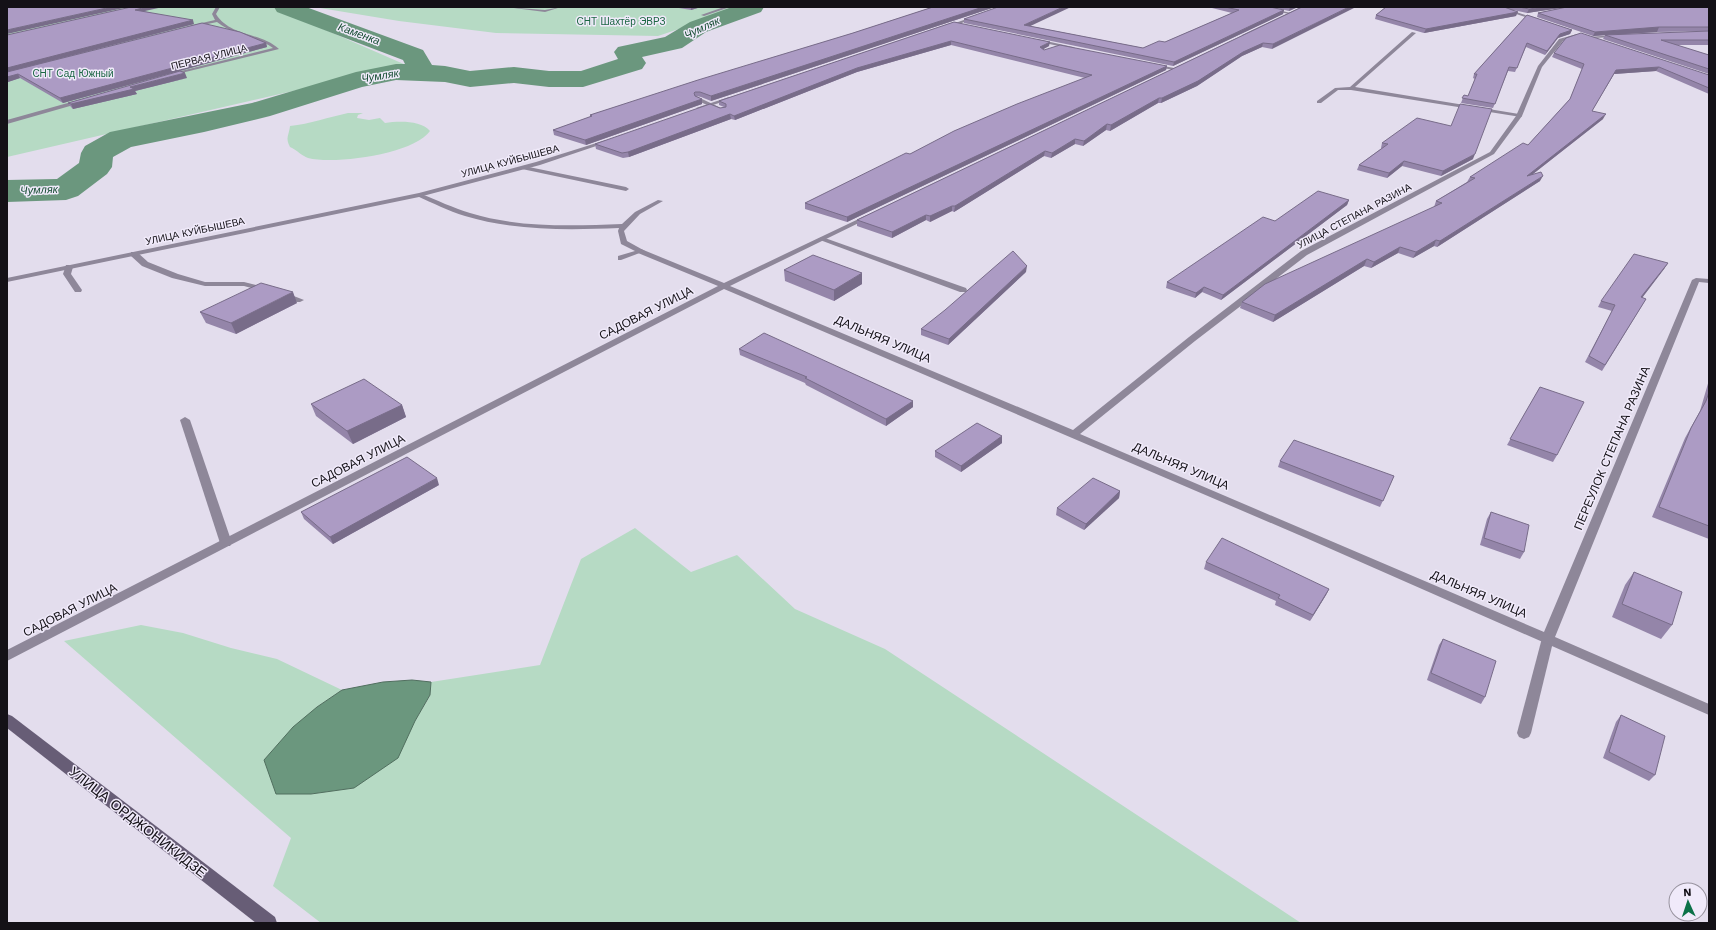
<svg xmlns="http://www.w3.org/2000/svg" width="1716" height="930" font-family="'Work Sans',sans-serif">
	<rect width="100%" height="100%" fill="#e3dded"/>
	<g fill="#b6dac4">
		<polygon points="7,7 273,7 406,65 7,157"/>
		<polygon points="314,7 744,7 658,36 496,33 399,21"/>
		<path d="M348 113H363L358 115 357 118 369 120 380 118 385 123C398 121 421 120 430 131 414 154 335 165 308 158 302 156 297 150 290 147 285 137 289 136 290 126 310 124 329 117 348 113Z"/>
		<polygon points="635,528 691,572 737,555 795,609 885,649 1301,923 321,923 273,886 291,838 64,641 141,625 183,633 231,648 277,659 342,690 317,707 276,794 311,794 354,788 415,721 430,696 431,682 540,665 581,559"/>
	</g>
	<polygon fill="#6b977e" stroke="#516f5f" points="412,680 431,682 430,695 415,721 398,758 354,788 311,794 276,794 264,760 293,727 317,707 342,690 383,682"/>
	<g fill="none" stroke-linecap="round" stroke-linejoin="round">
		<polygon fill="#6b977e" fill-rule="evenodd" points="274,7 306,7 423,50 432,65 445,66 470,71 514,67 549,71 581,71 618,59 614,52 618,47 665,37 690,22 732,7 764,7 761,12 706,32 682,48 642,57 646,63 642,69 583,87 549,87 514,83 470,87 445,82 396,80 362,87 270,116 204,132 131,147 113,157 112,167 107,174 78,196 66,200 7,202 7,180 57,179 79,163 81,153 85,146 110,132 252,103 356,72 396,64 405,64 403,60 277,12"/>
		<g fill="#8e8799" fill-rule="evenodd">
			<polygon points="506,7 545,10 561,7 545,12"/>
			<polygon points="724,7 730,7 704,16 701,15"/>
			<polygon points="1257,7 1265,7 1291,13 1289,14"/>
			<polygon points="1412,32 1416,33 1355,87 1519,114 1522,116 1521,117 1351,90 1338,90 1321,103 1317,103 1317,101 1335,88 1350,87"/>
			<polygon points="1037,39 1073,47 1075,48 1073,49 1035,41"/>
			<polygon points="1153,64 1174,68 1176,69 1174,70 1151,66"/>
			<polygon points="696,98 700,98 723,109 718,110 696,100"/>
			<polygon points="524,166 626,187 629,189 626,191 522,169 521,168"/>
			<path d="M417 194H421C437 200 453 208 470 213 519 228 572 226 622 224L635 212 658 200 663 201 640 214 624 231 627 241 645 251 621 260H618V256L635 251 621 244 618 231 619 228C568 230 515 231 465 216 448 211 433 203 417 196Z"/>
			<polygon points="822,237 966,288 967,290 966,292 960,292 820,240 818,239"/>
			<polygon points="131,252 137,252 148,262 178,274 205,282 244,282 269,288 270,290 266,292 244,286 205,286 172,278 142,266 131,256"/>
			<polygon points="66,265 69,265 73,267 71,274 82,290 81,292 75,292 63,274"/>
			<polygon points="280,293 286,293 304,300 300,302 297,302 280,297"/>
			<polygon points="185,417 190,420 232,543 230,546 222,546 220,543 180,420"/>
			<polygon points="1548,633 1552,635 1554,638 1531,733 1529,737 1524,739 1519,737 1517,733 1542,638 1544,635"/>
		</g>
		<g fill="#8e8799" fill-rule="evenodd">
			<path d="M216 7H220L216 14C230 37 261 32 279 49L169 76V74L273 48C256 36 234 36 217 22L189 28V26L215 20 212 14Z"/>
			<polygon points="1301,7 1306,7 1246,36 1242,35"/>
			<polygon points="1495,7 1501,7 1540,20 1537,21"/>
			<polygon points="975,16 978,17 948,28 944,27"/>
			<polygon points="1577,34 1579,36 1563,41 1542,67 1522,116 1494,154 1307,255 1195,341 1080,434 1544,632 1692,280 1696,278 1709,279 1709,283 1699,282 1555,637 1709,704 1709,715 1306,538 724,289 7,661 7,650 718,286 638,253 638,249 641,249 724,283 867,215 871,215 871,217 730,286 1073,430 1189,337 1301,251 1490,152 1516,116 1538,66 1559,39"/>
			<polygon points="1616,35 1618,37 1590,38 1588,37"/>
			<polygon points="729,97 734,98 701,109 696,108"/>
			<polygon points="82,99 85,101 84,102 7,124 7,120"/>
			<polygon points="606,140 611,141 540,165 419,197 7,282 7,278 419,193 536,162"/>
		</g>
		<polygon fill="#675d76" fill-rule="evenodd" points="7,714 12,716 275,917 277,923 256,923 7,728"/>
	</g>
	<g fill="#9485a9">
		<polygon points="673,7 701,7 691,10"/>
		<polygon points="933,7 995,7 711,101 701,97 696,96 702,99 702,104 586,145 554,135 553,130 590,117 590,115 853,33"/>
		<polygon points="1208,7 1270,7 1284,10 1283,14 1173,66 964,23 964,19 1030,26 1143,48 1165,42 1232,13"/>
		<polygon points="1272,7 1298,7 1289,11"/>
		<polygon points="1302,7 1272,49 1262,47 1242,56 1197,86 1161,103 1158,103 1110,131 1106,130 1083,146 1075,144 1051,158 1044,156 954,212 952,211 930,222 926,220 892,238 857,226 857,220"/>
		<polygon points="1386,7 1709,7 1709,31 1657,32 1612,35 1709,31 1709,45 1675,45 1709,55 1709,74 1603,39 1605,35 1593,36 1537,17 1538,13 1566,7 1527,13 1513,10 1516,16 1424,33 1375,19 1376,15"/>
		<polygon points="144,11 194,24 44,63 266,43 267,47 63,103 20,78 8,82 7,81 7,35"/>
		<polygon points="1527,15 1572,30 1570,34 1558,38 1545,55 1526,47 1515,72 1508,71 1493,108 1461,103 1464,95 1468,96 1475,79 1473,78 1474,74"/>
		<polygon points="954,22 1049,46 1043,49 1044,50 1167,66 1166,70 847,222 805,209 805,203 910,154 1085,78 951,45 857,72 735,120 731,119 629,157 623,158 596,149 595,144 724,107 719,105 719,101"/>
		<polygon points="1566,38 1709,75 1709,94 1656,71 1614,74 1592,111 1603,119 1533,174 1540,181 1437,247 1434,246 1413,258 1398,253 1371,268 1364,266 1273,322 1240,308 1242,302 1434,207 1436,201 1467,182 1470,177 1528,145 1570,99 1582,69 1552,57 1554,53"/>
		<polygon points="187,78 135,91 137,94 73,109 71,107 68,103"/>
		<polygon points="1382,143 1473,159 1441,176 1402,166 1387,178 1357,170 1359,165 1382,148 1381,148"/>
		<polygon points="1349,200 1347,205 1221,300 1202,292 1195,298 1166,288 1167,282 1275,221"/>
		<polygon points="1668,263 1664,269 1642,298 1646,299 1602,371 1585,362 1612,311 1598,307 1601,301"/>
		<polygon points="784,270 862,284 834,301 785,281"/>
		<polygon points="1026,272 948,345 921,335 921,329"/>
		<polygon points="297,303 236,334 206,323 200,312"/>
		<polygon points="739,349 913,407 886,426 806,385 805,383 740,355"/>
		<polygon points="1709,380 1709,539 1652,517 1685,438 1700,411"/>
		<polygon points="1540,387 1557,455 1553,462 1507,445"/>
		<polygon points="311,404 402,405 406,417 353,444 316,416"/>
		<polygon points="1002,436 1002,443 961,472 935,457 935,451"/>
		<polygon points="1280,461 1394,476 1380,507 1278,467"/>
		<polygon points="439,485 333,544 304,519 301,512"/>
		<polygon points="1120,491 1119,498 1084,530 1056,515 1057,508"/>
		<polygon points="1491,512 1524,552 1520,559 1480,545 1487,519"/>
		<polygon points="1206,562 1329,589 1326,595 1310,621 1275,605 1276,601 1204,569"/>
		<polygon points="1634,572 1672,625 1661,639 1612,617 1625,585"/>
		<polygon points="1443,639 1485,697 1481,704 1427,680 1439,645"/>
		<polygon points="1621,715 1655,775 1649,781 1603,758 1616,722"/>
	</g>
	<g fill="#786c89">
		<polygon points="111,7 128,7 7,34 7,30"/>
		<polygon points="146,7 163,7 136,13 135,10"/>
		<polygon points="691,7 701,7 691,10"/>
		<polygon points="983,7 995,7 711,101 711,96"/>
		<polygon points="1063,7 1071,7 1024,29 1024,25"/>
		<polygon points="1290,7 1298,7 1289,11"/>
		<polygon points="1349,7 1356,7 1272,49 1273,44"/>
		<polygon points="1544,7 1568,7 1527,13 1529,9"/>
		<polygon points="1284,10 1283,14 1173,66 1174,62"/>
		<polygon points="1518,12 1516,16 1424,33 1426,29"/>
		<polygon points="193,20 194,24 7,72 7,68"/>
		<polygon points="1659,27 1657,32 1593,36 1595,32"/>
		<polygon points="1572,30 1570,34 1558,38 1545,55 1547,51 1560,34"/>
		<polygon points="951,41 951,45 857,72 735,120 734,116 857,68"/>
		<polygon points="1050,42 1049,46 1040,51 1040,47"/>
		<polygon points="266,43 267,47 63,103 60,98"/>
		<polygon points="1263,43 1262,47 1242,56 1197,86 1161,103 1162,98 1243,52"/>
		<polygon points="1167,66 1166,70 847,222 847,217"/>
		<polygon points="1659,67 1656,71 1614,74 1589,116 1616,70"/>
		<polygon points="185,73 187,78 135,91 137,94 73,109 71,104 130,87"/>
		<polygon points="18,74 20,78 8,82 7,79 7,77"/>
		<polygon points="1159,98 1158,103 1110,131 1111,125"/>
		<polygon points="702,99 702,104 586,145 585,140"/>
		<polygon points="730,114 731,119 629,157 628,152"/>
		<polygon points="1606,114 1603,119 1524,181 1527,176"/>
		<polygon points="1107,124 1106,130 1083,146 1084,141"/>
		<polygon points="1075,139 1075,144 1051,158 1052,153"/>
		<polygon points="1045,151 1044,156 954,212 955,206"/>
		<polygon points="1475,154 1473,159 1441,176 1443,171"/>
		<polygon points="1404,161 1402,166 1387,178 1389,173"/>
		<polygon points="1543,176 1540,181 1437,247 1440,241"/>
		<polygon points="1349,200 1347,205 1221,300 1223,295"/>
		<polygon points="952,206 952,211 930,222 930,216"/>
		<polygon points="926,215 926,220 892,238 892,232"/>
		<polygon points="1436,240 1434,246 1413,258 1416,252"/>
		<polygon points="1400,247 1398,253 1371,268 1374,262"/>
		<polygon points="1367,259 1364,266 1273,322 1275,315"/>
		<polygon points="1668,263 1664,269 1638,303 1641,297"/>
		<polygon points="1027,266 1026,272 948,345 949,339"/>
		<polygon points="862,273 862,284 834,301 834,290"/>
		<polygon points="1204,287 1202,292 1195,298 1196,293"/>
		<polygon points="293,292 297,303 236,334 231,323"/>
		<polygon points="913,401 913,407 886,426 886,419"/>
		<polygon points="402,405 406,417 353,444 347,431"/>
		<polygon points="1002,436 1002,443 961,472 961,466"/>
		<polygon points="437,478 439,485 333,544 330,537"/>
		<polygon points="1120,491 1119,498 1084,530 1086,524"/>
		<polygon points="1329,589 1326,595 1310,621 1313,615"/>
	</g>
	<g fill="#ac9bc4" stroke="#786c89">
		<polygon points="7,7 111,7 7,30"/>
		<polygon points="131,7 146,7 135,10 193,20 7,68 7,35"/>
		<polygon points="933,7 983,7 711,96 700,92 695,92 694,93 695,96 702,99 585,140 553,130 592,116 590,115 698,80 853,33"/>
		<polygon points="998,7 1063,7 1024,25 1143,48 1159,41 1165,42 1239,10 1225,7 1270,7 1284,10 1174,62 964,19"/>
		<polygon points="1302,7 1349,7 1273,44 1263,43 1243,52 1198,81 1162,98 1159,98 1111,125 1107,124 1084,141 1075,139 1052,153 1045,151 955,206 952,206 930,216 926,215 892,232 857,220"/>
		<polygon points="1386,7 1504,7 1518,12 1426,29 1376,15"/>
		<polygon points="1519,7 1544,7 1529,9"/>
		<polygon points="1567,7 1709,7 1709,27 1659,27 1595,32 1538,13"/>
		<polygon points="1527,15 1572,30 1560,34 1547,51 1527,43 1517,68 1509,67 1495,104 1462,98 1464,95 1468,96 1477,74 1474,74"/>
		<polygon points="954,22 1050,42 1040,47 1044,50 1060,45 1167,66 847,217 805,203 906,153 910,154 954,131 1017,104 1092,75 951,41 857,68 734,116 730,114 628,152 622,153 595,144 710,104 720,108 726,107 726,104 719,101"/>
		<polygon points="202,23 240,32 266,43 60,98 18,74 7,77 7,72"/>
		<polygon points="1709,31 1709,40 1661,40 1709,55 1709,69 1605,35"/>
		<polygon points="1581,33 1709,75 1709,88 1659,67 1616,70 1592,111 1606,114 1527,176 1541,172 1543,176 1440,241 1436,240 1416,252 1400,247 1374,262 1367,259 1275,315 1242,302 1265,284 1442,203 1436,201 1475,178 1470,177 1523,143 1528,145 1570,99 1584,64 1554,53 1566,38"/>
		<polygon points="180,71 185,73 130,87 134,89 71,104 68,103"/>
		<polygon points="1460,104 1492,109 1475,154 1443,171 1404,161 1389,173 1359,165 1388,144 1382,143 1417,118 1451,126"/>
		<polygon points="1318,191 1349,200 1223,295 1204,287 1196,293 1167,282 1263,217 1275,221"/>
		<polygon points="1013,251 1027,266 949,339 921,329 945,310"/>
		<polygon points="1634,254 1668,263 1641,297 1646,299 1605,365 1589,356 1615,305 1601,301"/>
		<polygon points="813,255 862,273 834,290 784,270"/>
		<polygon points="261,283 293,292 231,323 200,312"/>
		<polygon points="764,333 913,401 886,419 805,378 807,377 739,349"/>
		<polygon points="364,379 402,405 347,431 311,404"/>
		<polygon points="1540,387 1584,402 1557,455 1510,439"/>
		<polygon points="1709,392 1709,526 1659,507 1691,428 1706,401"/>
		<polygon points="977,423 1002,436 961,466 935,451"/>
		<polygon points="1294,440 1394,476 1383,501 1280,461"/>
		<polygon points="407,457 437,478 330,537 301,512"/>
		<polygon points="1093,478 1120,491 1086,524 1057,508"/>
		<polygon points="1491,512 1529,525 1524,552 1484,538"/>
		<polygon points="1222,538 1329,589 1313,615 1278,598 1280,595 1206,562"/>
		<polygon points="1634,572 1682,592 1672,625 1622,604"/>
		<polygon points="1443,639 1496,661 1485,697 1431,673"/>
		<polygon points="1621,715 1665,736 1655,775 1609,752"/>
	</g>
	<g text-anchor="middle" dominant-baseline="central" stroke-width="3" stroke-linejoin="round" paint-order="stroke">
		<g font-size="10" fill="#1b6643" stroke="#f0eafa">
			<text x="621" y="21">СНТ Шахтёр ЭВРЗ</text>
			<text x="73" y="73">СНТ Сад Южный</text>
		</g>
		<g font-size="10" fill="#141117" stroke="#f0eafa">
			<text transform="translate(209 57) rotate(-14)">ПЕРВАЯ УЛИЦА</text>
			<text transform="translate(510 161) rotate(-15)">УЛИЦА КУЙБЫШЕВА</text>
			<text transform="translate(1354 216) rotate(-28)">УЛИЦА СТЕПАНА РАЗИНА</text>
			<text transform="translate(195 231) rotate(-12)">УЛИЦА КУЙБЫШЕВА</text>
		</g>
		<g font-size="11" font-style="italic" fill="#164d33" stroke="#f0eafa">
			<text transform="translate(702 28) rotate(-25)">Чумляк</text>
			<text transform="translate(359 34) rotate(20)">Каменка</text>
			<text transform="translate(380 76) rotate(-9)">Чумляк</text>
			<text transform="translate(39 190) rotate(-2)">Чумляк</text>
		</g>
		<g font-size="12" fill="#141117" stroke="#f0eafa">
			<text transform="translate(646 313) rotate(-27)">САДОВАЯ УЛИЦА</text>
			<text transform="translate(883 339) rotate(23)">ДАЛЬНЯЯ УЛИЦА</text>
			<text transform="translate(1612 448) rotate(-67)">ПЕРЕУЛОК СТЕПАНА РАЗИНА</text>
			<text transform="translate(358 461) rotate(-27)">САДОВАЯ УЛИЦА</text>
			<text transform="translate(1181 466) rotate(23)">ДАЛЬНЯЯ УЛИЦА</text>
			<text transform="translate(1479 594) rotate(23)">ДАЛЬНЯЯ УЛИЦА</text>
			<text transform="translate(70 610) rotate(-27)">САДОВАЯ УЛИЦА</text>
		</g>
		<g font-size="14" fill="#141117" stroke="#f0eafa">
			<text transform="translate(138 822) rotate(38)">УЛИЦА ОРДЖОНИКИДЗЕ</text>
		</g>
	</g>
	<rect width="1716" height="930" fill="none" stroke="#141117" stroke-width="16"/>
	<g transform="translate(1688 902) rotate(357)"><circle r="19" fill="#f0eafa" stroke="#98939f"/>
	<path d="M0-3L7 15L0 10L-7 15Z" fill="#0b7148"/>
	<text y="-6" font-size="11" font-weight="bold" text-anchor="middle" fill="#141117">N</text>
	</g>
</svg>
